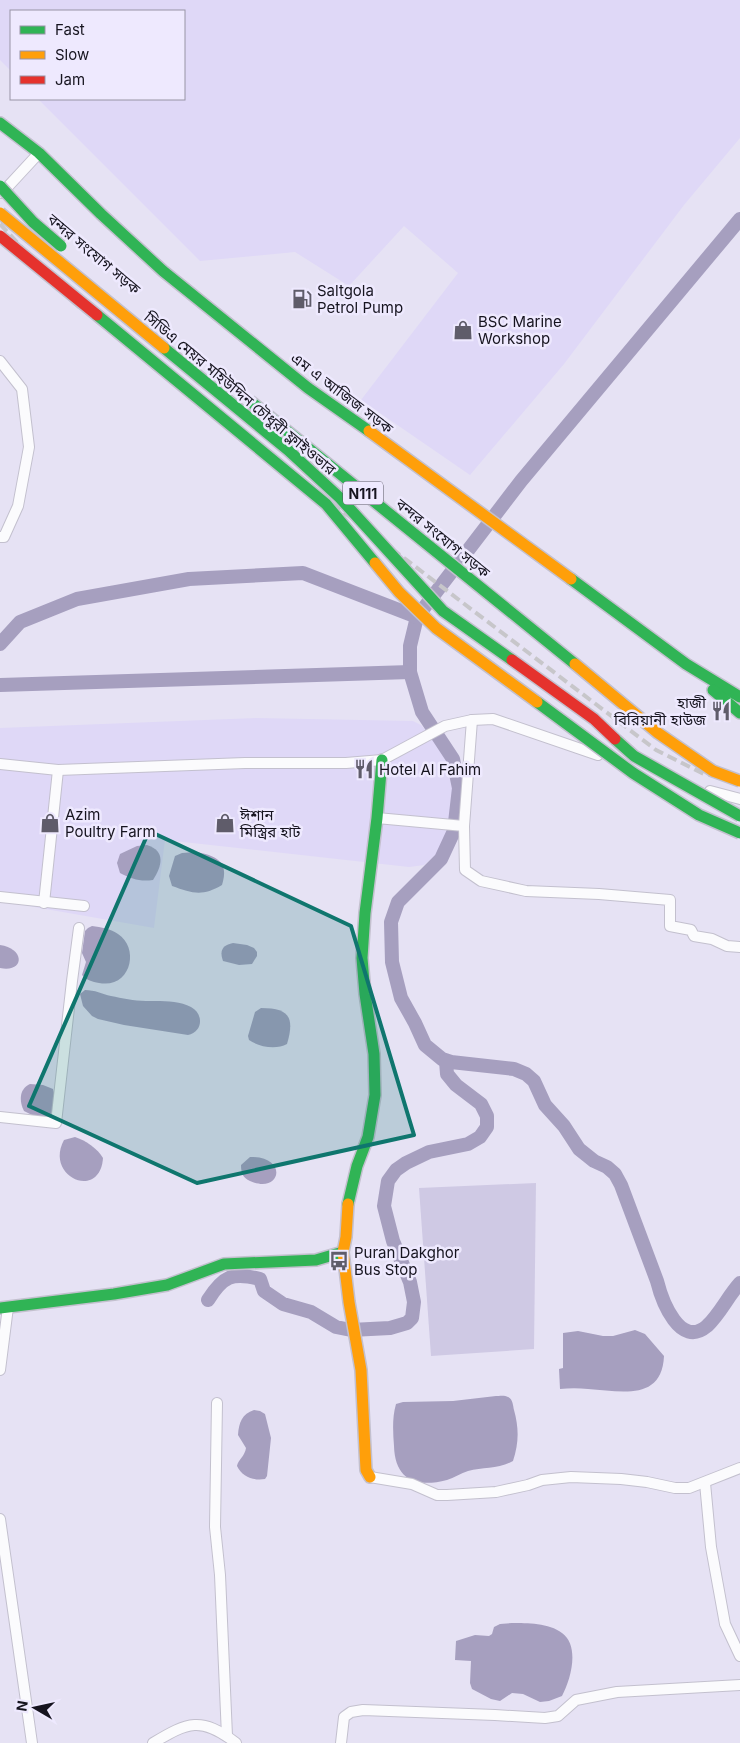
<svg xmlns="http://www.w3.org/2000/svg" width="740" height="1743" font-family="Inter,'Noto Sans Bengali',sans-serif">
	<rect width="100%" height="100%" fill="#e6e2f4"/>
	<g fill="#dfd8f7">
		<polygon points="0,0 740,0 740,138 684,205 564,364 470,475 361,400 458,273 404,226 349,286 295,252 200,261 38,99 184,99 184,11 11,11 11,71 0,60"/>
		<polygon points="256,718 413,721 421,725 434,740 447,762 452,787 452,813 447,833 438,853 424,865 409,867 165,840 154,928 0,901 0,728"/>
	</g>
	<polygon fill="#cfc9e4" points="536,1183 534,1349 431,1356 419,1188"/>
	<g fill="#a69fbf">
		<path d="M147 845C166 851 162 866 153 880 140 882 132 879 120 873L117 863 120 854 137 846Z"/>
		<path d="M195 852C215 855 230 861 222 885 202 897 192 893 172 886L169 876 175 856 182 853Z"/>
		<path d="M92 926C101 927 111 929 118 934 140 948 131 989 99 983 92 982 87 980 82 975L86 962 82 953 85 931 88 928Z"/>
		<path d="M233 943 247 945 254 948 257 952V956L252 964 239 965 223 961C219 950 223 945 233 943Z"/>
		<path d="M0 945C26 949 24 973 0 968Z"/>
		<path d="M85 990C95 990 102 994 111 996 122 998 134 1001 146 1001 160 1001 178 1000 191 1007 204 1014 203 1032 188 1035L124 1025 98 1019 92 1016 83 1006 80 994Z"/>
		<path d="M261 1008C289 1008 295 1017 287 1044 276 1050 259 1047 249 1040L248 1036 255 1012Z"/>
		<path d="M30 1084 43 1085 53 1089C56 1098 55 1110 48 1117L32 1115 24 1111C19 1101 19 1089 30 1084Z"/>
		<path d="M75 1137C85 1140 98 1149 103 1158 100 1201 44 1177 64 1140Z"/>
		<path d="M250 1157C289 1156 281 1195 250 1181 243 1178 241 1173 241 1165Z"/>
		<path d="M635 1330 645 1334 664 1356C662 1402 620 1391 588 1389 579 1388 569 1388 560 1389L559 1369 563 1368V1333L578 1331 603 1336H613Z"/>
		<path d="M496 1396C499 1396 505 1395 508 1397 513 1399 513 1406 514 1410 519 1428 519 1443 513 1461 499 1469 483 1467 468 1471 461 1473 454 1478 447 1480 416 1488 395 1480 394 1446 393 1432 392 1418 396 1404L403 1402 453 1401Z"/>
		<path d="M254 1410 260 1411 265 1414 271 1438 267 1476 265 1479C254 1481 242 1477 237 1466 238 1460 245 1456 246 1448L238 1435C239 1422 242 1414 254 1410Z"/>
		<path d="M512 1623C527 1623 549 1623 562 1633 580 1646 571 1679 562 1696L549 1701 540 1702 523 1694 512 1693 500 1701 491 1699 472 1689 470 1683 471 1661 455 1660 456 1641 475 1635 489 1636 492 1634 494 1627 500 1624Z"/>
	</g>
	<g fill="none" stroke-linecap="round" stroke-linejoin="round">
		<g stroke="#a69fbf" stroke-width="14">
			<path d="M740 219 521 481 417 617 410 646V672L422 712 453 759 459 788 454 831 441 859 398 902 391 922 392 962 401 998 415 1023 425 1045 442 1059 451 1062 514 1069 526 1074 534 1081 545 1105 564 1126 579 1149 594 1161 607 1167 615 1174 621 1185 657 1281C662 1301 680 1349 707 1326 720 1314 728 1296 740 1283"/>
			<polyline points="0,644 20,622 77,599 189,579 303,573 417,617"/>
			<polyline points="0,685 410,672"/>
			<path d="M208 1300C223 1276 232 1272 260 1279L264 1291 283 1304 311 1312 336 1327 351 1330 390 1328 407 1323 412 1318 414 1302 410 1282 393 1241 384 1206 388 1181 396 1170 406 1163 429 1152 468 1144 480 1137 487 1127V1116L481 1104 456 1085 447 1074 446 1061"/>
		</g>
		<defs>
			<g id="street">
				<polyline points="2,193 39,153"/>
				<polyline points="0,361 22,389 29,447 18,506 4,537 0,537"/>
				<polyline points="472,720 464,826 465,870 481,881 526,891 599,894 670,900 670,926 691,930 694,936 712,939 727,946 740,947"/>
				<polyline points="0,764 58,770 245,763 346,763 382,760 445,726 472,720 493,719 598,755"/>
				<polyline points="710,791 740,799"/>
				<polyline points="377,818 464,826"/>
				<polyline points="0,897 84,906"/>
				<polyline points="44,903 58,770"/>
				<polyline points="0,1117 56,1123 72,981 79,928"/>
				<polyline points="0,1370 8,1307"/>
				<polyline points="217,1403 215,1527 220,1575 227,1736"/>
				<polyline points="370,1477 412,1484 437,1495 447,1495 496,1492 528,1485 542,1480 571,1477 621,1479 647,1482 675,1488 689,1488 740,1468"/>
				<polyline points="705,1483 711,1547 725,1624 740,1656"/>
				<polyline points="0,1519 32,1743"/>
				<path d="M153 1743C188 1722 201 1716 236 1743"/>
				<polyline points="341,1743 344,1717 351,1712 363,1710 495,1715 545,1718 558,1716 576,1700 617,1692 740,1685"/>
			</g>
			<g id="fast">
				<polyline points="0,123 39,153 101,214 163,271 308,388 369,431"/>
				<polyline points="571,579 686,664 740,697"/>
				<polyline points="713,690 740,713"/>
				<polyline points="348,1204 357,1166 368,1137 375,1095 374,1054 365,994 362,958 365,913 377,818 382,760"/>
				<polyline points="0,1308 114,1294 167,1285 224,1264 316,1260 343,1252"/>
			</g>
			<g id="slow">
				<polyline points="369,431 571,579"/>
				<polyline points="348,1204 346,1237 343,1252 349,1302 361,1370 366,1470 370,1477"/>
			</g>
		</defs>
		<use href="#street" stroke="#c3c0ce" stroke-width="12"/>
		<use href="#fast" stroke="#c3c0ce" stroke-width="14"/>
		<use href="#slow" stroke="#c3c0ce" stroke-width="14"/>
		<use href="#street" stroke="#fbfbfd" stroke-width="10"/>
		<use href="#fast" stroke="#30b455" stroke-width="11"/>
		<use href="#slow" stroke="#ff9f0a" stroke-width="11"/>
		<polyline stroke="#c7c6ca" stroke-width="4" stroke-dasharray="10 5" stroke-linecap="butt" points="0,224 73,302 173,382 656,750 704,774 740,778"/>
		<defs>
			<g id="fast-bridge">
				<polyline points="0,186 33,222 61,246"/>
				<polyline points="97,315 326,504 375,563"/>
				<polyline points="164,348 288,450 340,498 443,611 512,660"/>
				<polyline points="250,401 575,664"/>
				<polyline points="537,702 633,773 699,815 740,833"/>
				<polyline points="615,739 634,756 740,816"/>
			</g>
			<g id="slow-bridge">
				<polyline points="0,213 164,348"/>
				<polyline points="375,563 399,592 436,628 537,702"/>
				<polyline points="575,664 658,733 713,771 740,781"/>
			</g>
			<g id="jam-bridge">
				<polyline points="0,236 97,315"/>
				<polyline points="512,660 594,719 615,739"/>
			</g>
		</defs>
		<use href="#fast-bridge" stroke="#c3c0ce" stroke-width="14" stroke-linecap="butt"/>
		<use href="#slow-bridge" stroke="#c3c0ce" stroke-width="14" stroke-linecap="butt"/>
		<use href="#jam-bridge" stroke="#c3c0ce" stroke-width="14" stroke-linecap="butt"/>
		<use href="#fast-bridge" stroke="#30b455" stroke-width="11"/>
		<use href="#slow-bridge" stroke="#ff9f0a" stroke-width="11"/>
		<use href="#jam-bridge" stroke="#e5322d" stroke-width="11"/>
	</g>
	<path fill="#0f766e" fill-opacity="0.2" stroke="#0f766e" stroke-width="4" stroke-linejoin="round" d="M149 831 351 926 414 1135 197 1183 29 1106Z"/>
	<defs>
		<symbol id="fuel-bare" viewBox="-9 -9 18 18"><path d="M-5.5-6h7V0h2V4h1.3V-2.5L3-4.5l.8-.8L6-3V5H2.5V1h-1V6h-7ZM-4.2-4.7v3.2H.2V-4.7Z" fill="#5f5c6a" stroke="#eee9fe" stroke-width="2.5" paint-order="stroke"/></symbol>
		<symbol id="shop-bare" viewBox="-9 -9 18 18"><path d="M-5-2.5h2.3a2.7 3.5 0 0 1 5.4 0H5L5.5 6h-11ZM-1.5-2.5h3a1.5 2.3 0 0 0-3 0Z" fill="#5f5c6a" stroke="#eee9fe" stroke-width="2.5" paint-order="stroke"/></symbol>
		<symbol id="restaurant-bare" viewBox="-9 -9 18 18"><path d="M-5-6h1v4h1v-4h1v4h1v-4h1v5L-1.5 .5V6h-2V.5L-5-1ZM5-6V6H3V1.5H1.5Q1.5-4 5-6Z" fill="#5f5c6a" stroke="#eee9fe" stroke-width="2.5" paint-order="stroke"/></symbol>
		<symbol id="bus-bare" viewBox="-9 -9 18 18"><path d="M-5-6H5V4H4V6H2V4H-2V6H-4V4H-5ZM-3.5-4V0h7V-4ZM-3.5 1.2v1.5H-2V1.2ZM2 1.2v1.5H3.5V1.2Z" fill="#5f5c6a" stroke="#eee9fe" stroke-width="2.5" paint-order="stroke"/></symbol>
	</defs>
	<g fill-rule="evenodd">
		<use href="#fuel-bare" x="288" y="285" width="28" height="28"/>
		<use href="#shop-bare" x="449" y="316" width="28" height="28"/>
		<use href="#restaurant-bare" x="707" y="697" width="28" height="28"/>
		<use href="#restaurant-bare" x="350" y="755" width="28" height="28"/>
		<use href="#shop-bare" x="36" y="809" width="28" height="28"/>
		<use href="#shop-bare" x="211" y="809" width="28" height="28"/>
		<use href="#bus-bare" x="325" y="1247" width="28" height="28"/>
	</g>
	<g text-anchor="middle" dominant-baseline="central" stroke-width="5" stroke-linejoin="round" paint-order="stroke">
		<rect fill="#eee9fe" stroke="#575462" stroke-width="1" x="343" y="481.5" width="40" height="23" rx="4"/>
		<g font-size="14" font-weight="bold" fill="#16141f">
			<text x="363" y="493">N111</text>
		</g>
		<g font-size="15" fill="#16141f" stroke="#eee9fe">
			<text transform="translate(94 254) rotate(40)">বন্দর সংযোগ সড়ক</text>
			<text transform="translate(240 393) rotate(40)">সিডিএ মেয়র মহিউদ্দিন চৌধুরী ফ্লাইওভার</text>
			<text transform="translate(342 393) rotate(37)">এম এ আজিজ সড়ক</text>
			<text transform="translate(443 538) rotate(39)">বন্দর সংযোগ সড়ক</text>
		</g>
		<g font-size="15" fill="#16141f" stroke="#eee9fe" text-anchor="start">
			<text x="317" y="290">Saltgola<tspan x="317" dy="17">Petrol Pump</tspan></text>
			<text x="478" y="321">BSC Marine<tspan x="478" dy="17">Workshop</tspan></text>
			<text x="706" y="702" text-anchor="end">হাজী<tspan x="706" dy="17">বিরিয়ানী হাউজ</tspan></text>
			<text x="379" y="769">Hotel Al Fahim</text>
			<text x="65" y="814">Azim<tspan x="65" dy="17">Poultry Farm</tspan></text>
			<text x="240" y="814">ঈশান<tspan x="240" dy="17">মিস্ত্রির হাট</tspan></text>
			<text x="354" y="1252">Puran Dakghor<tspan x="354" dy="17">Bus Stop</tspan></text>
		</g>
	</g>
	<rect x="10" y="10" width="175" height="90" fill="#eee9fe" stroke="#9894a5"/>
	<rect x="20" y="26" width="25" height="8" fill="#30b455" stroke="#9894a5"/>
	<text x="55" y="35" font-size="15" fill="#16141f">Fast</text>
	<rect x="20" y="51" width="25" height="8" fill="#ff9f0a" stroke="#9894a5"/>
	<text x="55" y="60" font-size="15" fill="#16141f">Slow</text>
	<rect x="20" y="76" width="25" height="8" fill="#e5322d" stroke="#9894a5"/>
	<text x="55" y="85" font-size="15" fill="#16141f">Jam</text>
	<g transform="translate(35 1708) rotate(279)" stroke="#eee9fe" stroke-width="4" paint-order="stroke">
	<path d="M0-4L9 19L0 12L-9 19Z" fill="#16141f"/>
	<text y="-8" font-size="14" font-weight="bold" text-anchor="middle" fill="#16141f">N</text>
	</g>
</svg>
